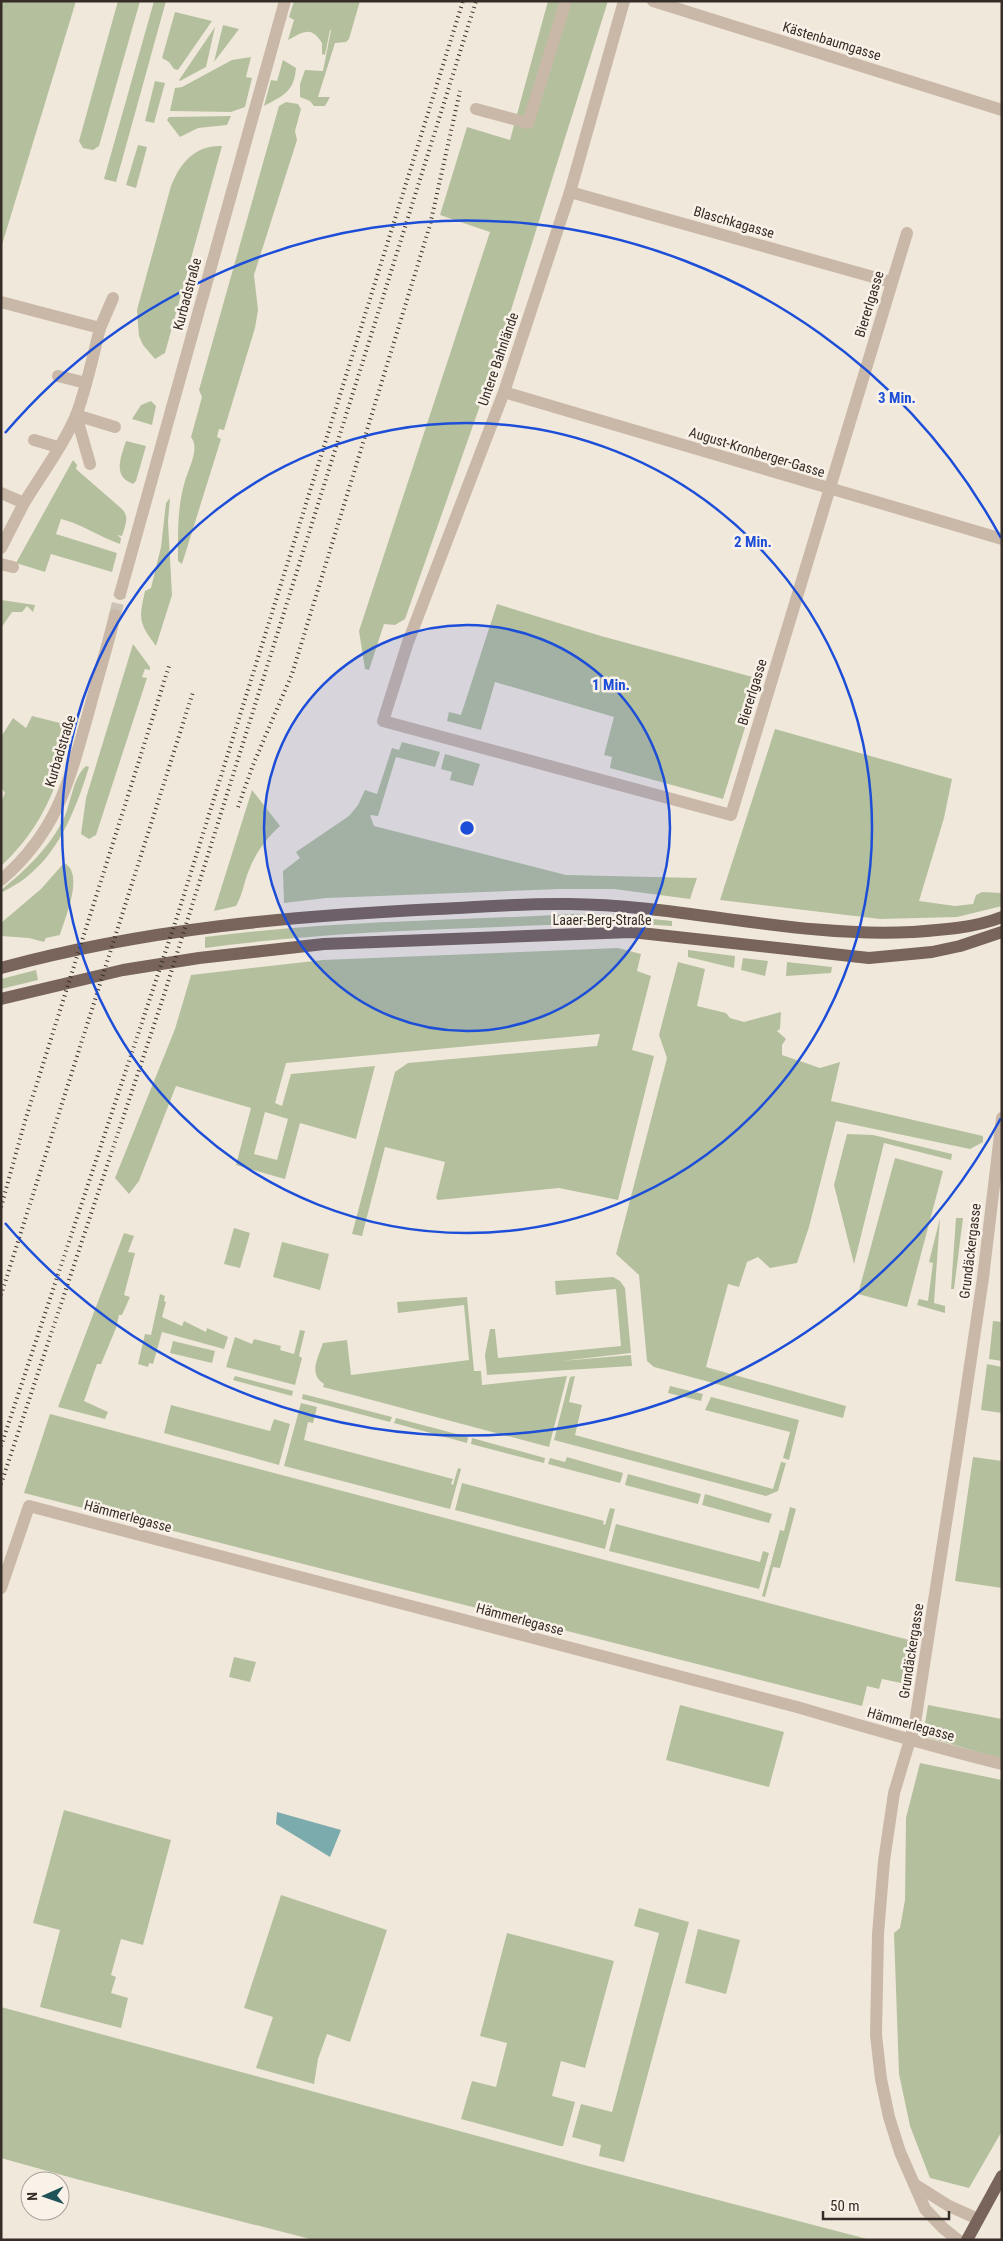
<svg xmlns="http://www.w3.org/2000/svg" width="1003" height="2241" font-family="'Roboto Condensed',sans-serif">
	<rect width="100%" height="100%" fill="#f1e8dc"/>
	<g fill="#b4c09d" fill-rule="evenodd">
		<polygon points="1,1 76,1 1,248"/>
		<polygon points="118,1 140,1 99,146 93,150 83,148 79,141"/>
		<polygon points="154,1 166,1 116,182 104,179"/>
		<path d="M294 1H360L349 39 346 42 335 43 318 97H330L325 106H314L310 101 300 97V84L305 70 323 71 331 30H330L325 55 322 54V43C311 25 303 32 288 40L294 20 289 17Z"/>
		<polygon points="548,1 608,1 490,377 405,619 395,625 384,624 369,670 365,669 359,631 490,232 440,215 467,127 510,140"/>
		<polygon points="175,12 212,21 178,70 174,69 169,62 162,58"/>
		<polygon points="223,25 239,29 214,62"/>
		<polygon points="215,27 206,67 180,81 179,80"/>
		<polygon points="251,57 246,77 252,78 245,107 231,112 170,111 175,88 182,87 232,60"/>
		<path d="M283 60 296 68C294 92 284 95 264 106L271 80 277 81Z"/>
		<polygon points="155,81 165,83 154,123 145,121"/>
		<path d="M286 102 298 104 301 109 295 131 297 140 254 275 258 310 255 328 224 430 219 429 217 437 221 439 182 564 178 561C178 533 177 508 185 481 189 468 200 448 191 437L202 397 199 390 279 106Z"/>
		<polygon points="231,116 227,125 198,128 180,137 167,120 169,117"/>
		<polygon points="138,145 147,147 136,188 126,185"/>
		<path d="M222 146 165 353 155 359 143 345 139 336 137 310 171 186C180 163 195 145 222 146Z"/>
		<polygon points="151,401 156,406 152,425 132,419 141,405"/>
		<path d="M126 441 146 446 136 481 133 484C112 476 121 457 126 441Z"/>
		<path d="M73 460 77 465 76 469 122 509C130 517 125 526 122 536L117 535 121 538 120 544C99 537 82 524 61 519L56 534 117 553 112 572 51 554 45 572 16 563Z"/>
		<path d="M170 498 168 522 172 595 156 646C138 622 139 619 145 591L151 588 161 547 166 503Z"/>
		<polygon points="1,600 35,605 33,612 27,606 22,612 12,612 1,628"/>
		<polygon points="497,604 601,636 760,679 723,799 610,768 612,757 604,755 614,717 495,682 481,730 447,721 449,712 461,715"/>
		<polygon points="133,644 150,667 150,670 145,669 142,677 147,678 96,835 89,839 81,834 86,798"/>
		<path d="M32 716 68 725 72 732C57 786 44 826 1 866V802L5 793 1 787V737L13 718 26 728Z"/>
		<polygon points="775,729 952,779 944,818 919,901 955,906 973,904 976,895 982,892 1002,893 1002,906 957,917 880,919 720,900"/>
		<polygon points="402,742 440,752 435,767 396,757 378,816 370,815 374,826 566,875 697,878 690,899 614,889 560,889 326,898 284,903 283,871 300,858 296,852 349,816 358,805 365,790 377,794 392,748 399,750"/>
		<polygon points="445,754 480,764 473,786 450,780 452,772 441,769"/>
		<path d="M86 766 89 767C78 803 61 849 30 874 22 882 11 887 1 893V890C26 870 50 847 64 818 71 803 73 777 86 766Z"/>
		<path d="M252 790 280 826C268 836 255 854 249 870 244 882 243 894 236 906L214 911Z"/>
		<path d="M64 863C85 873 65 918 60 935L46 938 44 942 29 938 1 936V923L41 889Z"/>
		<path d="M573 914 613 915 672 921V926C606 922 540 925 474 928 384 931 295 936 205 948V937C327 921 450 921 573 914Z"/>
		<path d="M618 948 641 954 637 971 651 976 632 1050 654 1056 618 1200 559 1188 438 1200 436 1198 445 1162 385 1147 362 1236 352 1234 395 1072 408 1063 597 1046 600 1034 286 1063 275 1103 282 1106 291 1074 375 1066 356 1139 300 1123 285 1179 236 1165 251 1108 176 1086 139 1181 129 1194 115 1178 175 1029 191 975 323 960ZM265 1112 288 1119 277 1160 254 1154Z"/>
		<polygon points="688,950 735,956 734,968 688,957"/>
		<polygon points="743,958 768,961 765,976 741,970"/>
		<polygon points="678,962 705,969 697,1006 726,1013 730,1018 744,1022 781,1012 780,1029 777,1031 786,1039 782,1045 782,1055 820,1068 840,1062 831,1101 983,1136 983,1142 970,1149 836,1121 809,1227 797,1263 770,1268 758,1257 747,1262 739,1287 728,1284 706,1367 846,1406 843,1418 654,1367 647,1361 639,1275 616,1254 667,1058 659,1035"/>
		<polygon points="787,962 832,967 831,973 786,976"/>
		<polygon points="36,970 38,980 1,989 1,979"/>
		<polygon points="847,1134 873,1135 952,1154 951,1160 884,1143 854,1264 834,1185"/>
		<polygon points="895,1158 943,1171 907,1307 858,1294"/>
		<polygon points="940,1218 934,1303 945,1306 945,1313 917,1305 919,1299 928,1301 933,1263 929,1262"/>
		<polygon points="956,1218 963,1218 954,1289 951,1289"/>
		<polygon points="234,1228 250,1233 240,1268 224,1264"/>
		<polygon points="124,1233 134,1236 128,1252 135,1253 124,1295 130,1297 122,1315 119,1315 116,1328 101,1364 97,1364 84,1401 108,1412 105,1419 58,1407"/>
		<polygon points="282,1242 329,1254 320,1290 273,1277"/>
		<polygon points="613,1277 620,1281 625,1288 631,1353 561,1361 631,1355 632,1366 487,1375 485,1355 490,1329 495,1329 498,1358 621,1346 616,1289 556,1295 555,1281"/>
		<polygon points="160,1294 165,1296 164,1301 166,1302 162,1317 182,1326 184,1321 206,1332 207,1328 228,1337 224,1349 162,1332 153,1364 149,1363 148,1367 138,1364 145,1334 151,1335"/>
		<path d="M467 1297 474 1371H481L482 1385 567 1376 549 1447 323 1387 324 1384C308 1374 318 1358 323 1343L347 1340 351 1375 469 1360 464 1305 398 1313 397 1302Z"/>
		<polygon points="993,1321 1002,1322 1002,1361 989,1359"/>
		<polygon points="300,1330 305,1331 299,1356 302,1358 295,1385 226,1367 235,1337 252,1344 254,1339 281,1346 280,1350 294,1354"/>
		<polygon points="173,1341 215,1351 212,1363 170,1353"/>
		<polygon points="987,1364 1002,1367 1002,1413 981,1410"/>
		<polygon points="235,1376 293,1391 292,1396 233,1380"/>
		<polygon points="575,1376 569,1402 582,1405 575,1435 773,1489 781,1462 786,1463 778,1491 766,1496 554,1440 570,1377"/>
		<polygon points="670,1386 703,1394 701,1401 668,1393"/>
		<polygon points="303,1394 392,1417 390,1422 302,1399"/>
		<polygon points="711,1397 799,1420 789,1460 783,1458 790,1432 705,1410"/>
		<polygon points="301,1403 317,1407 313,1423 308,1422 304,1440 453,1479 451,1484 453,1485 458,1468 461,1469 450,1509 284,1466"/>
		<polygon points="171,1405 270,1431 274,1419 290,1424 279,1465 164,1433"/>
		<polygon points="50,1414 909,1640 901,1683 882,1679 879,1689 867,1686 862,1706 24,1493"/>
		<polygon points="396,1418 468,1437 467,1443 394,1423"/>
		<polygon points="472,1438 545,1458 544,1463 471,1444"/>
		<polygon points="567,1457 623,1473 620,1483 548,1464 550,1458 565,1462"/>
		<polygon points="973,1457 1002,1461 1002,1588 955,1581"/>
		<polygon points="628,1474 701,1494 698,1504 625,1485"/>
		<polygon points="462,1483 604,1521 603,1524 605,1525 610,1508 615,1509 605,1549 455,1510"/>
		<polygon points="705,1494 772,1514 769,1523 702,1505"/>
		<polygon points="790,1507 796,1509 780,1568 773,1567 765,1597 762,1596 780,1530 784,1531"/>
		<polygon points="616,1524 760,1562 763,1551 769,1553 759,1589 609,1551"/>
		<polygon points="234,1657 256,1662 250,1682 229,1677"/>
		<polygon points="680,1705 784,1732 769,1787 666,1760"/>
		<polygon points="928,1705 1002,1719 1002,1759 923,1736"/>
		<polygon points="920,1763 1002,1780 1002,2131 969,2188 930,2178 910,2126 899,2074 894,1933 900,1928 905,1900 906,1818"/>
		<polygon points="64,1810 171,1840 143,1945 121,1939 111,1975 116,1977 111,1993 128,1998 121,2028 40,2007 60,1930 33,1923"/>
		<polygon points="281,1895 387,1930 350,2042 327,2034 318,2059 314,2084 256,2068 273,2017 244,2008"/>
		<polygon points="639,1908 689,1922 624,2162 599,2156 601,2145 572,2137 581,2104 612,2112 659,1933 634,1926"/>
		<polygon points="698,1929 740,1940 726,1994 685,1983"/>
		<polygon points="507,1933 614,1961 585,2068 561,2061 552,2096 575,2102 563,2146 560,2146 461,2119 472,2081 496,2087 507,2043 480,2036"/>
		<polygon points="1,2007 588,2166 871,2240 314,2240 76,2179 1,2158"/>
	</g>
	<polygon fill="#7cabae" points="277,1812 341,1830 330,1857 276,1824"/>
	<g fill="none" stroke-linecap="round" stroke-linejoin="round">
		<polyline stroke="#ccc3b8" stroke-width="12" stroke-dasharray="12 6" stroke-linecap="butt" points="115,615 120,594"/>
		<g stroke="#c9b8a8" stroke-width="12">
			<polyline points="624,1 570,192 504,392 408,642 383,721 731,815 907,233"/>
			<polyline points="653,1 1002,110"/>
			<polyline points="476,109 528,123 566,1"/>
			<polyline points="570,192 891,282"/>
			<path d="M1 302 100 328C93 356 87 385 77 413 65 443 41 475 24 503L1 493"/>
			<polyline points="100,328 113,298"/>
			<polyline points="58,376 86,383"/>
			<polyline points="504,392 1002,539"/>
			<polyline points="34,440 58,447"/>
			<polyline points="90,464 76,415 115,427"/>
			<polyline points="1,548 24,503"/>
			<polyline points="1,564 13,567"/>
			<polyline points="120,594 285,1"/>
			<path d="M1 880C60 829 70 777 90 707 98 676 108 645 115 615"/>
			<path d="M1 1588 29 1506 797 1707C865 1727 933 1747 1002 1764"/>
			<polyline points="914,2184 949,2206 978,2219"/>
			<polyline points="958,2240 943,2228 925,2209 900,2152 889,2117 881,2079 876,2035 878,1934 884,1861 894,1793 915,1723 958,1446 983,1278 1002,1118"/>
		</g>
		<g stroke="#78645a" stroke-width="12">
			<path d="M1 968C144 929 290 916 437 909 481 907 525 903 569 904 684 905 796 938 912 932 942 930 974 928 1002 917"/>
			<polyline points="1,999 123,970 199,958 324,944 631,932 869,958 932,952 960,946 1002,932"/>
			<polyline points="967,2240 1002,2176"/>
		</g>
		<g stroke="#362d28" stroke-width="4" stroke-dasharray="1 4" stroke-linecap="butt">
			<polyline points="238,807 253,765 292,674 430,225 460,91"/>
			<polyline points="1,1207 25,1121 169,666"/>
			<polyline points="1,1295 193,692"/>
			<polyline points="1,1446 177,917 463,1"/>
			<polyline points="1,1484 163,998 476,1"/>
		</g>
	</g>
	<circle cx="467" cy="828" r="203" fill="#1d4ed8" fill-opacity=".12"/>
	<g fill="none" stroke="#1d4ed8" stroke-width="2.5">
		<circle cx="467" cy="828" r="203"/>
		<circle cx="467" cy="828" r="405"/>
		<path d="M1001 1118A608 608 0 0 1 5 1223M5 433A608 608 0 0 1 1001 538"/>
	</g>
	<g text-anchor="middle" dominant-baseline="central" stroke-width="5" stroke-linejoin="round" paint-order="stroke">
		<g font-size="14" fill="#362d28" stroke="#f9f2e9">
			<text transform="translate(832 41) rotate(17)">Kästenbaumgasse</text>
			<text transform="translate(734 222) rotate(16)">Blaschkagasse</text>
			<text transform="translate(187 294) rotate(-75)">Kurbadstraße</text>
			<text transform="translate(869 304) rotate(-73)">Biererlgasse</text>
			<text transform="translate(498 359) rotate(-71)">Untere Bahnlände</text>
			<text transform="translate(757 452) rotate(17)">August-Kronberger-Gasse</text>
			<text transform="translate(752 692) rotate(-73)">Biererlgasse</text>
			<text transform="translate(60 751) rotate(-73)">Kurbadstraße</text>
			<text x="602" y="920">Laaer-Berg-Straße</text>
			<text transform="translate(970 1251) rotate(-83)">Grundäckergasse</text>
			<text transform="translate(128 1516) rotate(15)">Hämmerlegasse</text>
			<text transform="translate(520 1619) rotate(15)">Hämmerlegasse</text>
			<text transform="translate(911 1651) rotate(-81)">Grundäckergasse</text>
			<text transform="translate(911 1724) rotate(16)">Hämmerlegasse</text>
		</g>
	</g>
	<circle cx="467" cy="828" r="8" fill="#1d4ed8" stroke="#f9f2e9" stroke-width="2.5"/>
	<g font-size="15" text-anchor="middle" font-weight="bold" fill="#1d4ed8" stroke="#f9f2e9" stroke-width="5" stroke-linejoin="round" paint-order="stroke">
		<text x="897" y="403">3 Min.</text>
		<text x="753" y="547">2 Min.</text>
		<text x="611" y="690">1 Min.</text>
	</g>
	<rect width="1003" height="2241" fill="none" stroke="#362d28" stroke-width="5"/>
	<g transform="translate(45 2196) rotate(268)"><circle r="24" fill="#f9f2e9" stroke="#aba39c"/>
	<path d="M0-4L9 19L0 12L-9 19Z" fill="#1f5357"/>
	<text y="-8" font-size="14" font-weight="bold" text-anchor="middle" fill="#362d28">N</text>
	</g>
	<path d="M823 2211v8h126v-8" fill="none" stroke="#362d28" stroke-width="2.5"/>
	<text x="830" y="2211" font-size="15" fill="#362d28" stroke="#f9f2e9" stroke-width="4" paint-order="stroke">50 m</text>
</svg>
